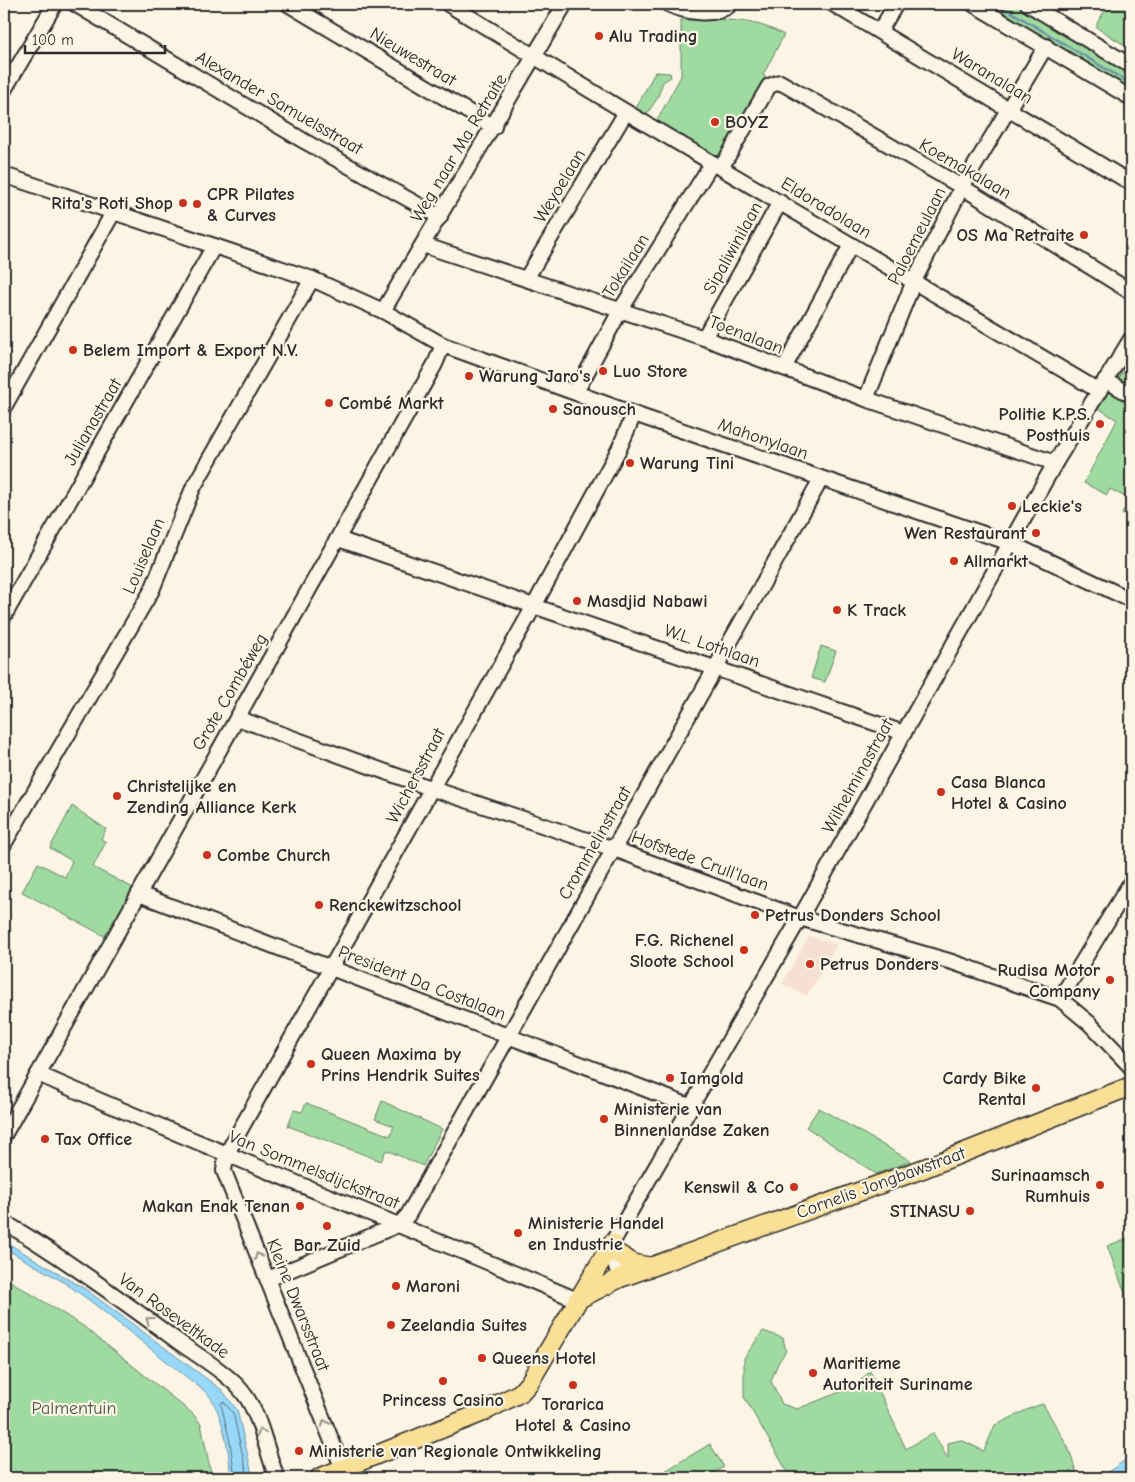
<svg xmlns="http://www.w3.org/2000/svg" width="1135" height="1482" font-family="'Comic Neue',sans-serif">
	<rect width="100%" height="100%" fill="#fcf5e5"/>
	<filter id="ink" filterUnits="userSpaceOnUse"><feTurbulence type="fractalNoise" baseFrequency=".02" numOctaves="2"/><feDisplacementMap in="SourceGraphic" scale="10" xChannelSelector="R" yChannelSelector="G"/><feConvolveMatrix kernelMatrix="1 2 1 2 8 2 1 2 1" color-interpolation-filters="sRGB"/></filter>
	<g filter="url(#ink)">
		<polygon fill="#f6e0d1" points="809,936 837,944 807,996 782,984"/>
		<g fill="#9fdaa0" stroke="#658266">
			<polygon points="982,4 1019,4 1131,72 1131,94"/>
			<polygon points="1109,4 1131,4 1131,49 1097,28 1097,23"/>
			<path d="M681 20C719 20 750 16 784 35L763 75 769 79 719 161 655 124 681 76Z"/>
			<polygon points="655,72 670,73 671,77 663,82 657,99 644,118 634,112"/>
			<polygon points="1131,359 1131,390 1117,381"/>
			<polygon points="1110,390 1131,399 1131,520 1122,514 1129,499 1110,489 1107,495 1084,483 1117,420 1098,408"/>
			<polygon points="821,646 836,651 825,682 811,678"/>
			<polygon points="72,806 106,829 101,839 106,842 93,867 137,890 110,939 22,892 38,863 65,877 72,861 50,848"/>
			<polygon points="382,1101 442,1129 423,1166 386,1150 381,1161 288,1126 294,1110 302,1112 306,1103 390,1136 394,1126 375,1119"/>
			<polygon points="819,1108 911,1161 876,1174 806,1127"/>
			<polygon points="1131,1237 1131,1309 1107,1246"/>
			<polygon points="4,1277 83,1326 193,1414 201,1424 212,1478 4,1478"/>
			<path d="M763 1331 783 1338 786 1351 778 1363 771 1381 782 1404 797 1409 855 1386 870 1371 906 1449 933 1433 948 1459V1443L961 1440 984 1451 995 1425C1011 1419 1026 1408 1043 1404L1068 1447 1076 1471 1071 1478H791L744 1397V1358Z"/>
			<polygon points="710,1444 724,1467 705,1478 670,1478 665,1471"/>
		</g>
		<g fill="#97d8f9" stroke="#6c93a7">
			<path d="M4 1241 85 1289 222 1390 237 1410 253 1478H230C231 1456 222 1411 208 1394L89 1300 62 1281 4 1248Z"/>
			<polygon points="1131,1457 1131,1478 1099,1478 1127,1459"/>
		</g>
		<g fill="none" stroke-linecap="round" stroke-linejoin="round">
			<polyline stroke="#56707d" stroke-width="1" points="235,1478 230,1442 221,1404 223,1401 233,1413 248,1478"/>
			<polyline stroke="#6c93a7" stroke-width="2.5" points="998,4 1131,84"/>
			<defs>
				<g id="minor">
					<polyline points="75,4 304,141 440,217"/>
					<polyline points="288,4 494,127"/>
					<polyline points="448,4 626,112 1099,391"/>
					<path d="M668 4C684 12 716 18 731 4"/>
					<polyline points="833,4 1131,183"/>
					<polyline points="973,4 1131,98"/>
					<polyline points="1028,4 1131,66"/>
					<polyline points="880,31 896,4"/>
					<polyline points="4,90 55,4"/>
					<polyline points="721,168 769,86 780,82 962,187 1131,292"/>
					<polyline points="4,175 312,279 383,311 443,345 634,414 1010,543 1131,600"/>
					<polyline points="423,245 704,338 866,399 1055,463"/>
					<polyline points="526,279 626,112"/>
					<polyline points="383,311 565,4"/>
					<polyline points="704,338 780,202"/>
					<polyline points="784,368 851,245"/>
					<polyline points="1105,380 1131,395"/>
					<polyline points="576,392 620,311 712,163"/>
					<polyline points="866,399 914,281 962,187 1046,46"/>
					<polyline points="4,407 114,211"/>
					<polyline points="338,539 904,733"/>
					<polyline points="4,616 214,246"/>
					<polyline points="237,718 430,788 614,849 800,918 952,962 1060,999 1089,1023 1131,1067"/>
					<polyline points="4,844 152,590 193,488 312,279"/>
					<polyline points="139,894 692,1107"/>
					<polyline points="1060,999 1131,882"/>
					<path d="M38 1074C216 1152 398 1223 577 1300"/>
					<polyline points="4,1135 435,364 443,345"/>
					<path d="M4 1222C64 1258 120 1299 176 1340 195 1354 231 1375 244 1394 260 1414 267 1453 277 1478"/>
					<polyline points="620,1278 613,1258 612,1243 800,918 1055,463 1131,339"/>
					<path d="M268 1279 400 1224 408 1215C544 968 685 725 821 479"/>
					<polyline points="343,1469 224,1171 226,1155 534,606 619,449 634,414"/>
				</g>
				<g id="major">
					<polyline points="618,1254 634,1264 652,1267"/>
					<polyline points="577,1300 620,1278 925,1168 1131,1086"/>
					<polyline points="319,1478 481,1413 520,1393 529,1383 612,1243"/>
				</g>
			</defs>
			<use href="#minor" stroke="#2b2b2b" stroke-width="18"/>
			<use href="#major" stroke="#2b2b2b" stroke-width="21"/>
			<use href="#minor" stroke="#fcf5e5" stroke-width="14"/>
			<use href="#major" stroke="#fadf96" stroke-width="18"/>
		</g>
		<defs><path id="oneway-chevron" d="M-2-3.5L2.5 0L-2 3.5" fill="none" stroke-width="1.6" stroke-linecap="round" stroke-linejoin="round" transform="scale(1.25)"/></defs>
		<g stroke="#949088">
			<use href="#oneway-chevron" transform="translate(258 1256) rotate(-112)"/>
			<use href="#oneway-chevron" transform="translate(149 1320) rotate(-144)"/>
			<use href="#oneway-chevron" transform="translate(325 1423) rotate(-112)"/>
			<use href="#oneway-chevron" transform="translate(261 1432) rotate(-106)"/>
		</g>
	</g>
	<g fill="#c8321e" stroke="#fcf5e5" stroke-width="2">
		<circle cx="599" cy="36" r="5"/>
		<circle cx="715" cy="122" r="5"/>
		<circle cx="183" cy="203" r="5"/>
		<circle cx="197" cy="204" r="5"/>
		<circle cx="1084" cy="235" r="5"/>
		<circle cx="73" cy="350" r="5"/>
		<circle cx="603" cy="371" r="5"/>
		<circle cx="469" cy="376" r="5"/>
		<circle cx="329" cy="403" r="5"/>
		<circle cx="553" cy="409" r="5"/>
		<circle cx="1100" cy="424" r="5"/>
		<circle cx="630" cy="463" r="5"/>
		<circle cx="1012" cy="506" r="5"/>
		<circle cx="1036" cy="533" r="5"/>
		<circle cx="954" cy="561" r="5"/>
		<circle cx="577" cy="601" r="5"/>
		<circle cx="837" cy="610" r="5"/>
		<circle cx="941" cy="792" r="5"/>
		<circle cx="117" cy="796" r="5"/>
		<circle cx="207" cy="855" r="5"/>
		<circle cx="319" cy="905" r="5"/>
		<circle cx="755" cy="915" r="5"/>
		<circle cx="744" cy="950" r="5"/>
		<circle cx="810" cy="964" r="5"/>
		<circle cx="1110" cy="980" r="5"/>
		<circle cx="311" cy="1064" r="5"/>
		<circle cx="670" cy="1078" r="5"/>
		<circle cx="1036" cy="1088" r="5"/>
		<circle cx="604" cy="1119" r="5"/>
		<circle cx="45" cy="1139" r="5"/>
		<circle cx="1100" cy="1185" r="5"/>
		<circle cx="794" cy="1187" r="5"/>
		<circle cx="300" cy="1206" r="5"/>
		<circle cx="970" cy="1211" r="5"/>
		<circle cx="327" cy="1226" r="5"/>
		<circle cx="518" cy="1233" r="5"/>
		<circle cx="396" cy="1286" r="5"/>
		<circle cx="391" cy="1325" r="5"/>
		<circle cx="482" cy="1358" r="5"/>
		<circle cx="813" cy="1373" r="5"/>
		<circle cx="443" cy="1381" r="5"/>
		<circle cx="573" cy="1385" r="5"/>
		<circle cx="299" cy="1451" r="5"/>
	</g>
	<g text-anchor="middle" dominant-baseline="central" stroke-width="4.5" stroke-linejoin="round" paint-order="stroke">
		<g font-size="18" font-weight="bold" fill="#2b2b2b" stroke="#fcf5e5" text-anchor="start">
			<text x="609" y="36">Alu Trading</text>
			<text x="725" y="122">BOYZ</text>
			<text x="207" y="194">CPR Pilates<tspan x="207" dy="21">&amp; Curves</tspan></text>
			<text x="173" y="203" text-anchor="end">Rita's Roti Shop</text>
			<text x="1074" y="235" text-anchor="end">OS Ma Retraite</text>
			<text x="83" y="350">Belem Import &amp; Export N.V.</text>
			<text x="613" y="371">Luo Store</text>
			<text x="479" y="376">Warung Jaro's</text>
			<text x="339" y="403">Combé Markt</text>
			<text x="563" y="409">Sanousch</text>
			<text x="1090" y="414" text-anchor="end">Politie K.P.S.<tspan x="1090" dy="21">Posthuis</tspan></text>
			<text x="640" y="463">Warung Tini</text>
			<text x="1022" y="506">Leckie's</text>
			<text x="1026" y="533" text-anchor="end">Wen Restaurant</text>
			<text x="964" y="561">Allmarkt</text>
			<text x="587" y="601">Masdjid Nabawi</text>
			<text x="847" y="610">K Track</text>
			<text x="951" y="782">Casa Blanca<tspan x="951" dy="21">Hotel &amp; Casino</tspan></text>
			<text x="127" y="786">Christelijke en<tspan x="127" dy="21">Zending Alliance Kerk</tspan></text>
			<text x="217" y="855">Combe Church</text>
			<text x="329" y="905">Renckewitzschool</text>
			<text x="765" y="915">Petrus Donders School</text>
			<text x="734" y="940" text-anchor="end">F.G. Richenel<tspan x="734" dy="21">Sloote School</tspan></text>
			<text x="820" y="964">Petrus Donders</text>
			<text x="1100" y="970" text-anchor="end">Rudisa Motor<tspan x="1100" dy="21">Company</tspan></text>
			<text x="321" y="1054">Queen Maxima by<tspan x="321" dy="21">Prins Hendrik Suites</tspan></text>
			<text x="680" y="1078">Iamgold</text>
			<text x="1026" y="1078" text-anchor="end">Cardy Bike<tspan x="1026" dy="21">Rental</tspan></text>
			<text x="614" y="1109">Ministerie van<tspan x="614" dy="21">Binnenlandse Zaken</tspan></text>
			<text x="55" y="1139">Tax Office</text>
			<text x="1090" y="1175" text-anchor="end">Surinaamsch<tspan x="1090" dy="21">Rumhuis</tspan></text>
			<text x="784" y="1187" text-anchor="end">Kenswil &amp; Co</text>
			<text x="290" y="1206" text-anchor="end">Makan Enak Tenan</text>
			<text x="960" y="1211" text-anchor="end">STINASU</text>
			<text x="528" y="1223">Ministerie Handel<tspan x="528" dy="21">en Industrie</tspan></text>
			<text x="327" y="1245" text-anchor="middle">Bar Zuid</text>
			<text x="406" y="1286">Maroni</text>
			<text x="401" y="1325">Zeelandia Suites</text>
			<text x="492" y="1358">Queens Hotel</text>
			<text x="823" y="1363">Maritieme<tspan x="823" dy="21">Autoriteit Suriname</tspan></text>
			<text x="443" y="1400" text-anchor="middle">Princess Casino</text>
			<text x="573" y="1404" text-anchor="middle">Torarica<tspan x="573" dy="21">Hotel &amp; Casino</tspan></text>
			<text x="309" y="1451">Ministerie van Regionale Ontwikkeling</text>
		</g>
		<g font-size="18" fill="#2b2b2b" stroke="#fcf5e5">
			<text transform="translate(413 57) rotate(31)">Nieuwestraat</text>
			<text transform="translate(992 76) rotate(31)">Waranalaan</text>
			<text transform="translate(279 103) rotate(30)">Alexander Samuelsstraat</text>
			<text transform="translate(459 148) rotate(-59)">Weg naar Ma Retraite</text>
			<text transform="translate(965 169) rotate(30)">Koemakalaan</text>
			<text transform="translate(560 186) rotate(-59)">Weyoelaan</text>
			<text transform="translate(826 208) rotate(31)">Eldoradolaan</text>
			<text transform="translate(917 236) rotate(-63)">Paloemeulaan</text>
			<text transform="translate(733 248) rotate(-61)">Sipaliwinilaan</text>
			<text transform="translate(626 266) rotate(-58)">Tokailaan</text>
			<text transform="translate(746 335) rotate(21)">Toenalaan</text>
			<text transform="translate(93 422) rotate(-60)">Julianastraat</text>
			<text transform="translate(763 439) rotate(19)">Mahonylaan</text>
			<text transform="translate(144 556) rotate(-67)">Louiselaan</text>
			<text transform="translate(712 646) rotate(19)">W.L. Lothlaan</text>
			<text transform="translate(230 692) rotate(-60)">Grote Combéweg</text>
			<text transform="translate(416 776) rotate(-62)">Wichersstraat</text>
			<text transform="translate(858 776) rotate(-61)">Wilhelminastraat</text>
			<text transform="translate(595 843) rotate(-60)">Crommelinstraat</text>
			<text transform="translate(700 861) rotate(20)">Hofstede Crull'laan</text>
			<text transform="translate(422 983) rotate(21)">President Da Costalaan</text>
			<text transform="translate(314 1170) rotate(22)">Van Sommelsdijckstraat</text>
			<text transform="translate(881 1183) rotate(-20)">Cornelis Jongbawstraat</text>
			<text transform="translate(298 1305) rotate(68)">Kleine Dwarsstraat</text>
			<text transform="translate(174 1316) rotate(36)">Van Roseveltkade</text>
		</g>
		<g font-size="18" fill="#485748" stroke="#fcf5e5">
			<text x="74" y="1408">Palmentuin</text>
		</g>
	</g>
	<rect width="1135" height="1482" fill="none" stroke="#fcf5e5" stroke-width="20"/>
	<rect x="10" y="10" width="1115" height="1462" fill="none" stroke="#2b2b2b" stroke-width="2" filter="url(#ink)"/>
	<path d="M25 45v8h140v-8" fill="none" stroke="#2b2b2b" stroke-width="2.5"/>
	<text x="32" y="45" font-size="15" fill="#2b2b2b" stroke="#fcf5e5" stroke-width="4" paint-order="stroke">100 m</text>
</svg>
